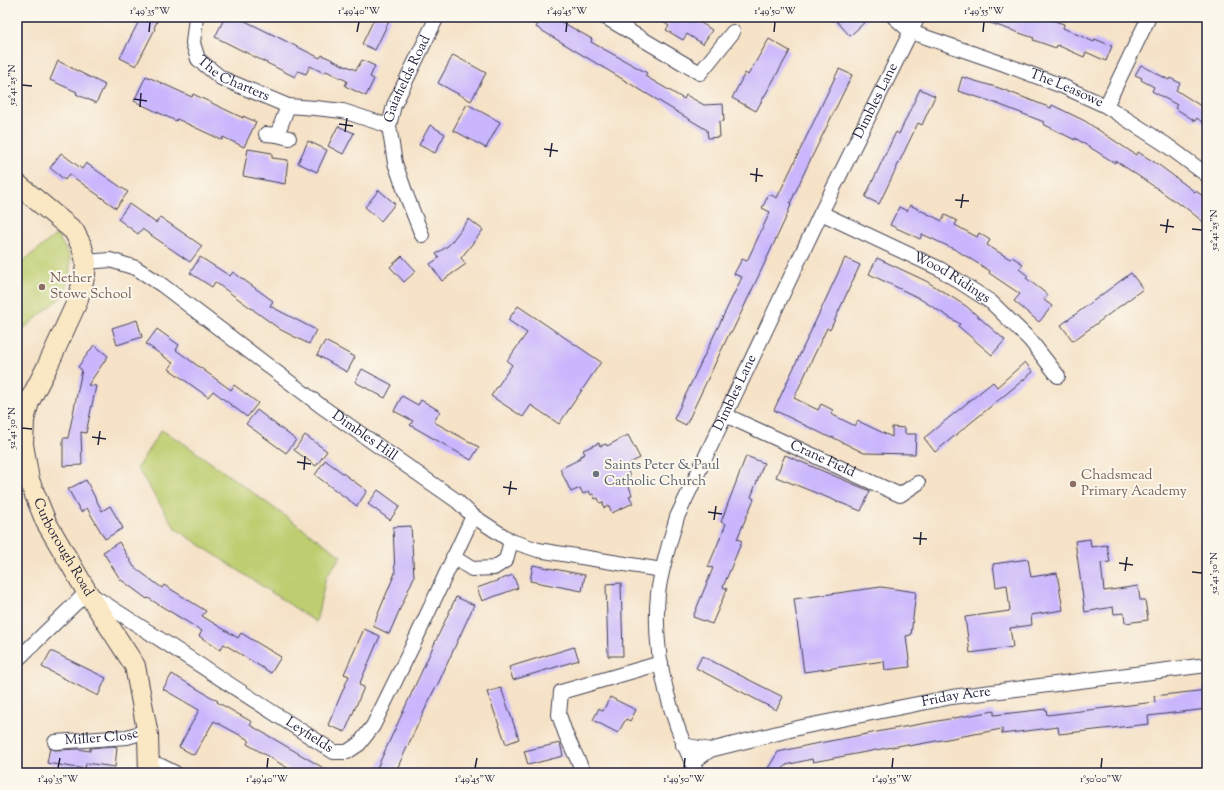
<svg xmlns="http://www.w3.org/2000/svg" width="1224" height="790" font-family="'Sorts Mill Goudy',serif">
	<rect width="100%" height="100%" fill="#fbf7ec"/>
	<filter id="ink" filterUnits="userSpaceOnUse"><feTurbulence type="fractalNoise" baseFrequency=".025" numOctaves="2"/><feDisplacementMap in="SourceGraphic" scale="8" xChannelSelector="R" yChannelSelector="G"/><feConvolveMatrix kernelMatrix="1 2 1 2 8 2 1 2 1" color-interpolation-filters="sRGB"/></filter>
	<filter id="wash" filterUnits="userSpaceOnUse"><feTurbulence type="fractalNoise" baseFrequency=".012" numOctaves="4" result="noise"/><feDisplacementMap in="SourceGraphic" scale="16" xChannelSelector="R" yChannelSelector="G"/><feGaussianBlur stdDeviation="0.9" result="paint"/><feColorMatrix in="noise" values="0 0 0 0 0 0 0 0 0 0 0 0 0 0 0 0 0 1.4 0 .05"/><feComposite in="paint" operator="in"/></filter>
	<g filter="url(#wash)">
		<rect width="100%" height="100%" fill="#f5e2c7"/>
		<g fill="#bdcd6f" stroke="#707855">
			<polygon points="57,234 70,257 70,277 63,296 17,334 17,266"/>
			<polygon points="161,430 182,442 341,556 326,577 316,622 176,529 137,468"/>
		</g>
		<g id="blocks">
			<g fill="#c9b6fd">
				<polygon points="141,17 159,17 154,28 155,29 136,66 120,58"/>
				<polygon points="225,17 237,17 320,58 322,55 347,67 347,66 356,70 362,60 375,66 370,77 374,79 366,96 345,86 347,81 326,71 324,73 310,66 306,74 298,71 295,77 215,37"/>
				<polygon points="375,17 391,17 375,50 362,44"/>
				<polygon points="542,17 552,17 569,26 592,39 591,42 647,73 645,76 684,99 686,95 704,105 723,104 724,121 719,122 720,137 708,138 707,130 536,27"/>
				<polygon points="655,17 692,17 712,30 703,44 687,34 683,40 666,30 669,26"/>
				<polygon points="833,17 870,17 850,36"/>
				<polygon points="979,17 1050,17 1049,19 1064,24 1063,28 1094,42 1095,39 1112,46 1106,61 1086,52 1084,57 1057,45 1056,48 1033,40 1034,38 979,19"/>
				<polygon points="769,39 790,51 756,111 732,98 745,73 748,75"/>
				<polygon points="453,55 486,73 471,101 438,83"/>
				<polygon points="58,61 105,85 96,103 76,94 77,92 50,80"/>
				<polygon points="1141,65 1169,80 1170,78 1180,83 1176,90 1207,110 1207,126 1197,118 1195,121 1175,108 1177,105 1152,91 1154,87 1141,80 1142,78 1135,75"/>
				<polygon points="839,69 852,75 805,171 790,204 791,205 784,222 732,332 730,332 686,425 674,419 742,277 734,274 742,259 747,261 770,212 762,208 769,194 777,198"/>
				<polygon points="146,76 192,97 193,94 243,118 243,116 256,122 244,147 223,137 222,140 177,119 176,121 134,101"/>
				<polygon points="962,77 999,88 1051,108 1052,105 1085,121 1136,155 1138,152 1159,165 1195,192 1196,191 1207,199 1207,225 1181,204 1180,205 1155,187 1116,161 1115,163 1075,138 1075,140 1043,124 1044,122 990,101 958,91"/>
				<polygon points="920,89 935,96 922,125 918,123 879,204 865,197 896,132 899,134"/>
				<polygon points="467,104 500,122 486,148 453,130"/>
				<polygon points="430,125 445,134 435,153 419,145"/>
				<polygon points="338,126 354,133 343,154 328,146"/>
				<polygon points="308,141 327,150 317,172 298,163"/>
				<polygon points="248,149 272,153 272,158 288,160 285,184 243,176"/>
				<polygon points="61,153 82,169 86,163 128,192 116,208 69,174 65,180 50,168"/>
				<polygon points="379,190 395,204 381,221 365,207"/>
				<polygon points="129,204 156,223 160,217 202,246 190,262 142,229 138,234 118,219"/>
				<polygon points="910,205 942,221 945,215 957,221 955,225 977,237 979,233 990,240 987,245 1010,259 1012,257 1023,264 1019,269 1028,276 1026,278 1048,295 1044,300 1052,306 1039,322 1014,301 1020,294 989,273 990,271 956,250 922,234 920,239 890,225 899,207 907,211"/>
				<polygon points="469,219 483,230 461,258 466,264 442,281 430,264 439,258 436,254 449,245"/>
				<polygon points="402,256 416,271 404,282 390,267"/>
				<polygon points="200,257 230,276 233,272 273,301 270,306 316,330 309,344 281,330 215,282 212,287 190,273"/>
				<polygon points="845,258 860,265 830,330 827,328 794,398 818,410 821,404 833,410 831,414 855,426 858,421 892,437 892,427 905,428 905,434 916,434 915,454 864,453 832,437 831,438 774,410"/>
				<polygon points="877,258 926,281 966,306 1005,340 992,355 958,326 960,324 917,297 869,274"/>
				<polygon points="1131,273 1143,289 1073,341 1061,325"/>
				<polygon points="518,306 601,362 559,424 531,405 523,417 491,396 512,365 507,361 527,333 508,320"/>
				<polygon points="137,320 142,337 117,345 112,328"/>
				<polygon points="157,329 179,345 176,350 231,390 234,385 258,403 247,417 213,391 208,397 169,369 173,363 146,344"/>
				<polygon points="325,341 355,357 347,372 317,355"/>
				<polygon points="94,345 108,356 88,385 96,386 86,433 81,432 82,465 63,466 63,438 68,438 82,370 78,367"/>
				<polygon points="1025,362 1033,372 935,452 924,438 993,382 997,387"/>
				<polygon points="362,369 392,385 385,398 355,382"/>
				<polygon points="402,396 418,405 421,400 440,411 434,422 479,447 471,460 410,425 413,421 394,411"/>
				<polygon points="257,410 296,440 286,453 246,424"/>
				<polygon points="305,435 327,451 316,466 294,450"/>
				<polygon points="628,435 640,458 630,463 633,469 628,472 630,476 628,477 630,482 628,483 632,495 629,496 633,503 612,513 609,506 604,508 603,502 600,503 598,498 595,499 593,494 591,495 589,491 583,494 580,488 571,492 560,469 580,459 579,457 585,454 583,450 599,443 600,446 606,444 607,446"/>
				<polygon points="785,455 870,491 861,511 776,477"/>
				<polygon points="746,456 764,463 751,497 754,499 737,539 742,541 723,587 727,589 712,624 693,617 713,568 708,567 726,524 721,522"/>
				<polygon points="325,460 367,491 357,506 315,475"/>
				<polygon points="86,480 102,511 110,506 123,528 105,539 87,508 81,512 68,489"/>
				<polygon points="378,490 400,506 390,520 368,504"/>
				<polygon points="411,526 414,577 389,634 373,626 395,573 393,527"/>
				<polygon points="1090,539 1091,547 1107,545 1110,562 1101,563 1104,591 1138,586 1140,600 1145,600 1148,620 1125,623 1124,613 1114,614 1113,607 1085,612 1075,541"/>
				<polygon points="119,542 134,567 162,588 164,585 206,611 202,616 238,638 241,633 281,657 271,673 224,644 220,650 199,636 202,631 148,598 147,599 120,579 103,552"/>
				<polygon points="1028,559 1031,577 1057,573 1063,610 1031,615 1032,625 1010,628 1013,647 970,653 965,617 1010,611 1007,585 996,587 993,564"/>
				<polygon points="533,565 585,575 582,591 530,581"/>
				<polygon points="513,575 518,588 482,601 477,588"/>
				<polygon points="621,583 623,656 608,656 606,584"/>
				<polygon points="881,587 916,592 911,635 906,636 910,667 885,670 884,661 804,672 794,599"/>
				<polygon points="456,597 474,605 437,686 436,686 395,773 388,773 377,768"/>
				<polygon points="364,629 380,636 359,685 364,687 345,732 328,725 349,676 344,674"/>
				<polygon points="574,647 579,660 513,680 509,667"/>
				<polygon points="51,651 106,678 98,696 42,667"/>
				<polygon points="702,656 783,697 776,710 696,668"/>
				<polygon points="172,674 218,701 217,702 252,722 250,725 332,773 296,773 247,744 249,740 214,721 194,755 179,747 199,710 163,689"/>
				<polygon points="501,688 519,739 506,744 487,692"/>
				<polygon points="1207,690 1207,709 1148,716 1149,724 1059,734 1058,727 1002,734 1002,729 909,746 908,744 813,762 812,759 786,765 780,773 765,773 778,752 809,745 898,728 994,711 994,715 1046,709 1047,715 1155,702 1154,696"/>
				<polygon points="610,697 636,710 630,721 626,719 618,733 593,720 599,708 603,711"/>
				<polygon points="560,743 563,756 528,765 524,751"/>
				<polygon points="113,746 117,747 115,767 86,763 85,769 47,763 50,748 55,750 78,749 90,751 90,748"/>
			</g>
		</g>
	</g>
	<g filter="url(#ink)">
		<use href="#blocks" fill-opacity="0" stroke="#423f50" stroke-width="1"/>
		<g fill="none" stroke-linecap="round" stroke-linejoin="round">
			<defs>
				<g id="street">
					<path id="s1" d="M196 17 193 43 198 59 221 78 288 106 315 108 343 111 389 126"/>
					<polyline points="605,17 700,73 733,32"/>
					<path id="s2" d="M894 17 911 32 1004 64 1062 86 1106 106 1165 144 1207 175"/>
					<polyline points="1106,106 1149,17"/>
					<polyline points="266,134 277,135 289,138"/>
					<polyline points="277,135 288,106"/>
					<path id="s3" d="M821 213 940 269 991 302 1030 340 1058 376"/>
					<path id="s4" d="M422 235 407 197 395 163 389 126 394 105 437 17"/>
					<path id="s5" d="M86 262 110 260 136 268 162 285 321 406 457 501 473 516 511 541 538 550 662 570"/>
					<path id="s6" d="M725 415 900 495 918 483"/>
					<polyline points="453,557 472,569 494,568 506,560 511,541"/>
					<path id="s7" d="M17 660 87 592 334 752H347L359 744 373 726 412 647 473 516"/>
					<path id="s8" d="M55 742 127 737 147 731"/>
					<polyline points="683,745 710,750 692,763"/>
					<path id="s9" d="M710 750 802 727 952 697 1207 665"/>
					<polyline points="149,762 161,766 175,773"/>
					<polyline points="584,773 566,735 559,715 561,692 661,663"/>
					<path id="s10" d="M697 773C670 718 652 656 658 594 661 568 670 542 677 517L821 213 918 17"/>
				</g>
				<g id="secondary">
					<path id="s11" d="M17 184 74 231 82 247 86 262 85 274 77 302 47 367 29 402 24 420 23 444 29 480 46 522 87 592 135 666 148 735 149 773"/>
				</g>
			</defs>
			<use href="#street" stroke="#423f50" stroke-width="16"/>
			<use href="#secondary" stroke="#423f50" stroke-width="22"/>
			<use href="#street" stroke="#fff" stroke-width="14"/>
			<use href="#secondary" stroke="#fae7c3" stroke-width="20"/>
		</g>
	</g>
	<path fill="none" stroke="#22223b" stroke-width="1.5" d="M149 32 150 22M357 32 359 22M566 32 567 22M774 32 775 22M983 32 984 22M22 85 32 86M134 99 147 101M140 107 141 93M339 124 353 126M345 132 347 118M544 149 558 151M550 157 552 143M750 174 763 176M756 182 757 168M955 200 969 201M961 208 963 194M1160 225 1174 227M1192 229 1202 230M1166 233 1168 219M22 428 32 429M92 437 106 439M98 445 100 431M297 462 311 464M304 470 305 456M503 487 517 489M509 495 511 481M708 512 722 514M714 520 716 506M913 538 927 539M920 545 921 532M1119 563 1133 565M1125 571 1127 557M1192 572 1202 573M58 768 60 758M267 768 268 758M475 768 477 758M684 768 685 758M892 768 893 758M1101 768 1102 758"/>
	<g fill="#8d6e63" stroke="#fbf7ec" stroke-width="1.5">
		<circle cx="42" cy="287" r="4"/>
		<circle cx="1073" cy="484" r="4"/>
	</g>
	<circle fill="#6b7280" stroke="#fbf7ec" stroke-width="1.5" cx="596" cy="474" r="4"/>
	<g text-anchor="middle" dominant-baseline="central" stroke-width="4" stroke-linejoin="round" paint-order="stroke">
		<g font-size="14" fill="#22223b" stroke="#fbf7ec">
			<text stroke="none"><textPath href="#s1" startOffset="84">The Charters</textPath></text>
			<text stroke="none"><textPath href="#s4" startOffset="165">Gaiafields Road</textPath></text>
			<text stroke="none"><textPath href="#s2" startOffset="188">The Leasowe</textPath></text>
			<text stroke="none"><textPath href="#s10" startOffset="726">Dimbles Lane</textPath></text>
			<text stroke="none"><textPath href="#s3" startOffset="146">Wood Ridings</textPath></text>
			<text stroke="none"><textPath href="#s10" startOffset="402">Dimbles Lane</textPath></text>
			<text stroke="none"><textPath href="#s5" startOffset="335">Dimbles Hill</textPath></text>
			<text stroke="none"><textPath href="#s6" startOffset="107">Crane Field</textPath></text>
			<text stroke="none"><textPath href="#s11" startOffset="414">Curborough Road</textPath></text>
			<text stroke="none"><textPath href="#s9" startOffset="252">Friday Acre</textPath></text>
			<text stroke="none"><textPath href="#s7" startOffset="362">Leyfields</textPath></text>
			<text stroke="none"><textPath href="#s8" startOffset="47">Miller Close</textPath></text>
		</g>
		<g font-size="14" fill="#785e54" stroke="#fbf7ec" text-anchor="start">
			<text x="50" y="279">Nether<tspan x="50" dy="16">Stowe School</tspan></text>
			<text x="1081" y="476">Chadsmead<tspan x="1081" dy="16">Primary Academy</tspan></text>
		</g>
		<g font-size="14" fill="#5b616d" stroke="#fbf7ec" text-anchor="start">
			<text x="604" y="466">Saints Peter &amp; Paul<tspan x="604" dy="16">Catholic Church</tspan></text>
		</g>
	</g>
	<rect width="1224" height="790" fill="none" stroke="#fbf7ec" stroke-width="44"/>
	<rect x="22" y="22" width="1180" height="746" fill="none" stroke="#22223b" stroke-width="1.5"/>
	<g font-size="10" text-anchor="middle" fill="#22223b">
		<text x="150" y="14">1°49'35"W</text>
		<text x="359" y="14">1°49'40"W</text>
		<text x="567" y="14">1°49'45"W</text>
		<text x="775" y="14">1°49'50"W</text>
		<text x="984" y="14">1°49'55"W</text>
		<text transform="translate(11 85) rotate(-90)" y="4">52°41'25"N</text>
		<text transform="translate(1213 230) rotate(-90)" y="4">52°41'25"N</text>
		<text transform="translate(11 428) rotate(-90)" y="4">52°41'30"N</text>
		<text transform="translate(1213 573) rotate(-90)" y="4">52°41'30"N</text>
		<text x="58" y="782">1°49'35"W</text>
		<text x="267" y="782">1°49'40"W</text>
		<text x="475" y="782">1°49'45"W</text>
		<text x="684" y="782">1°49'50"W</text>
		<text x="892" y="782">1°49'55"W</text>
		<text x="1101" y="782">1°50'00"W</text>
	</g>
</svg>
